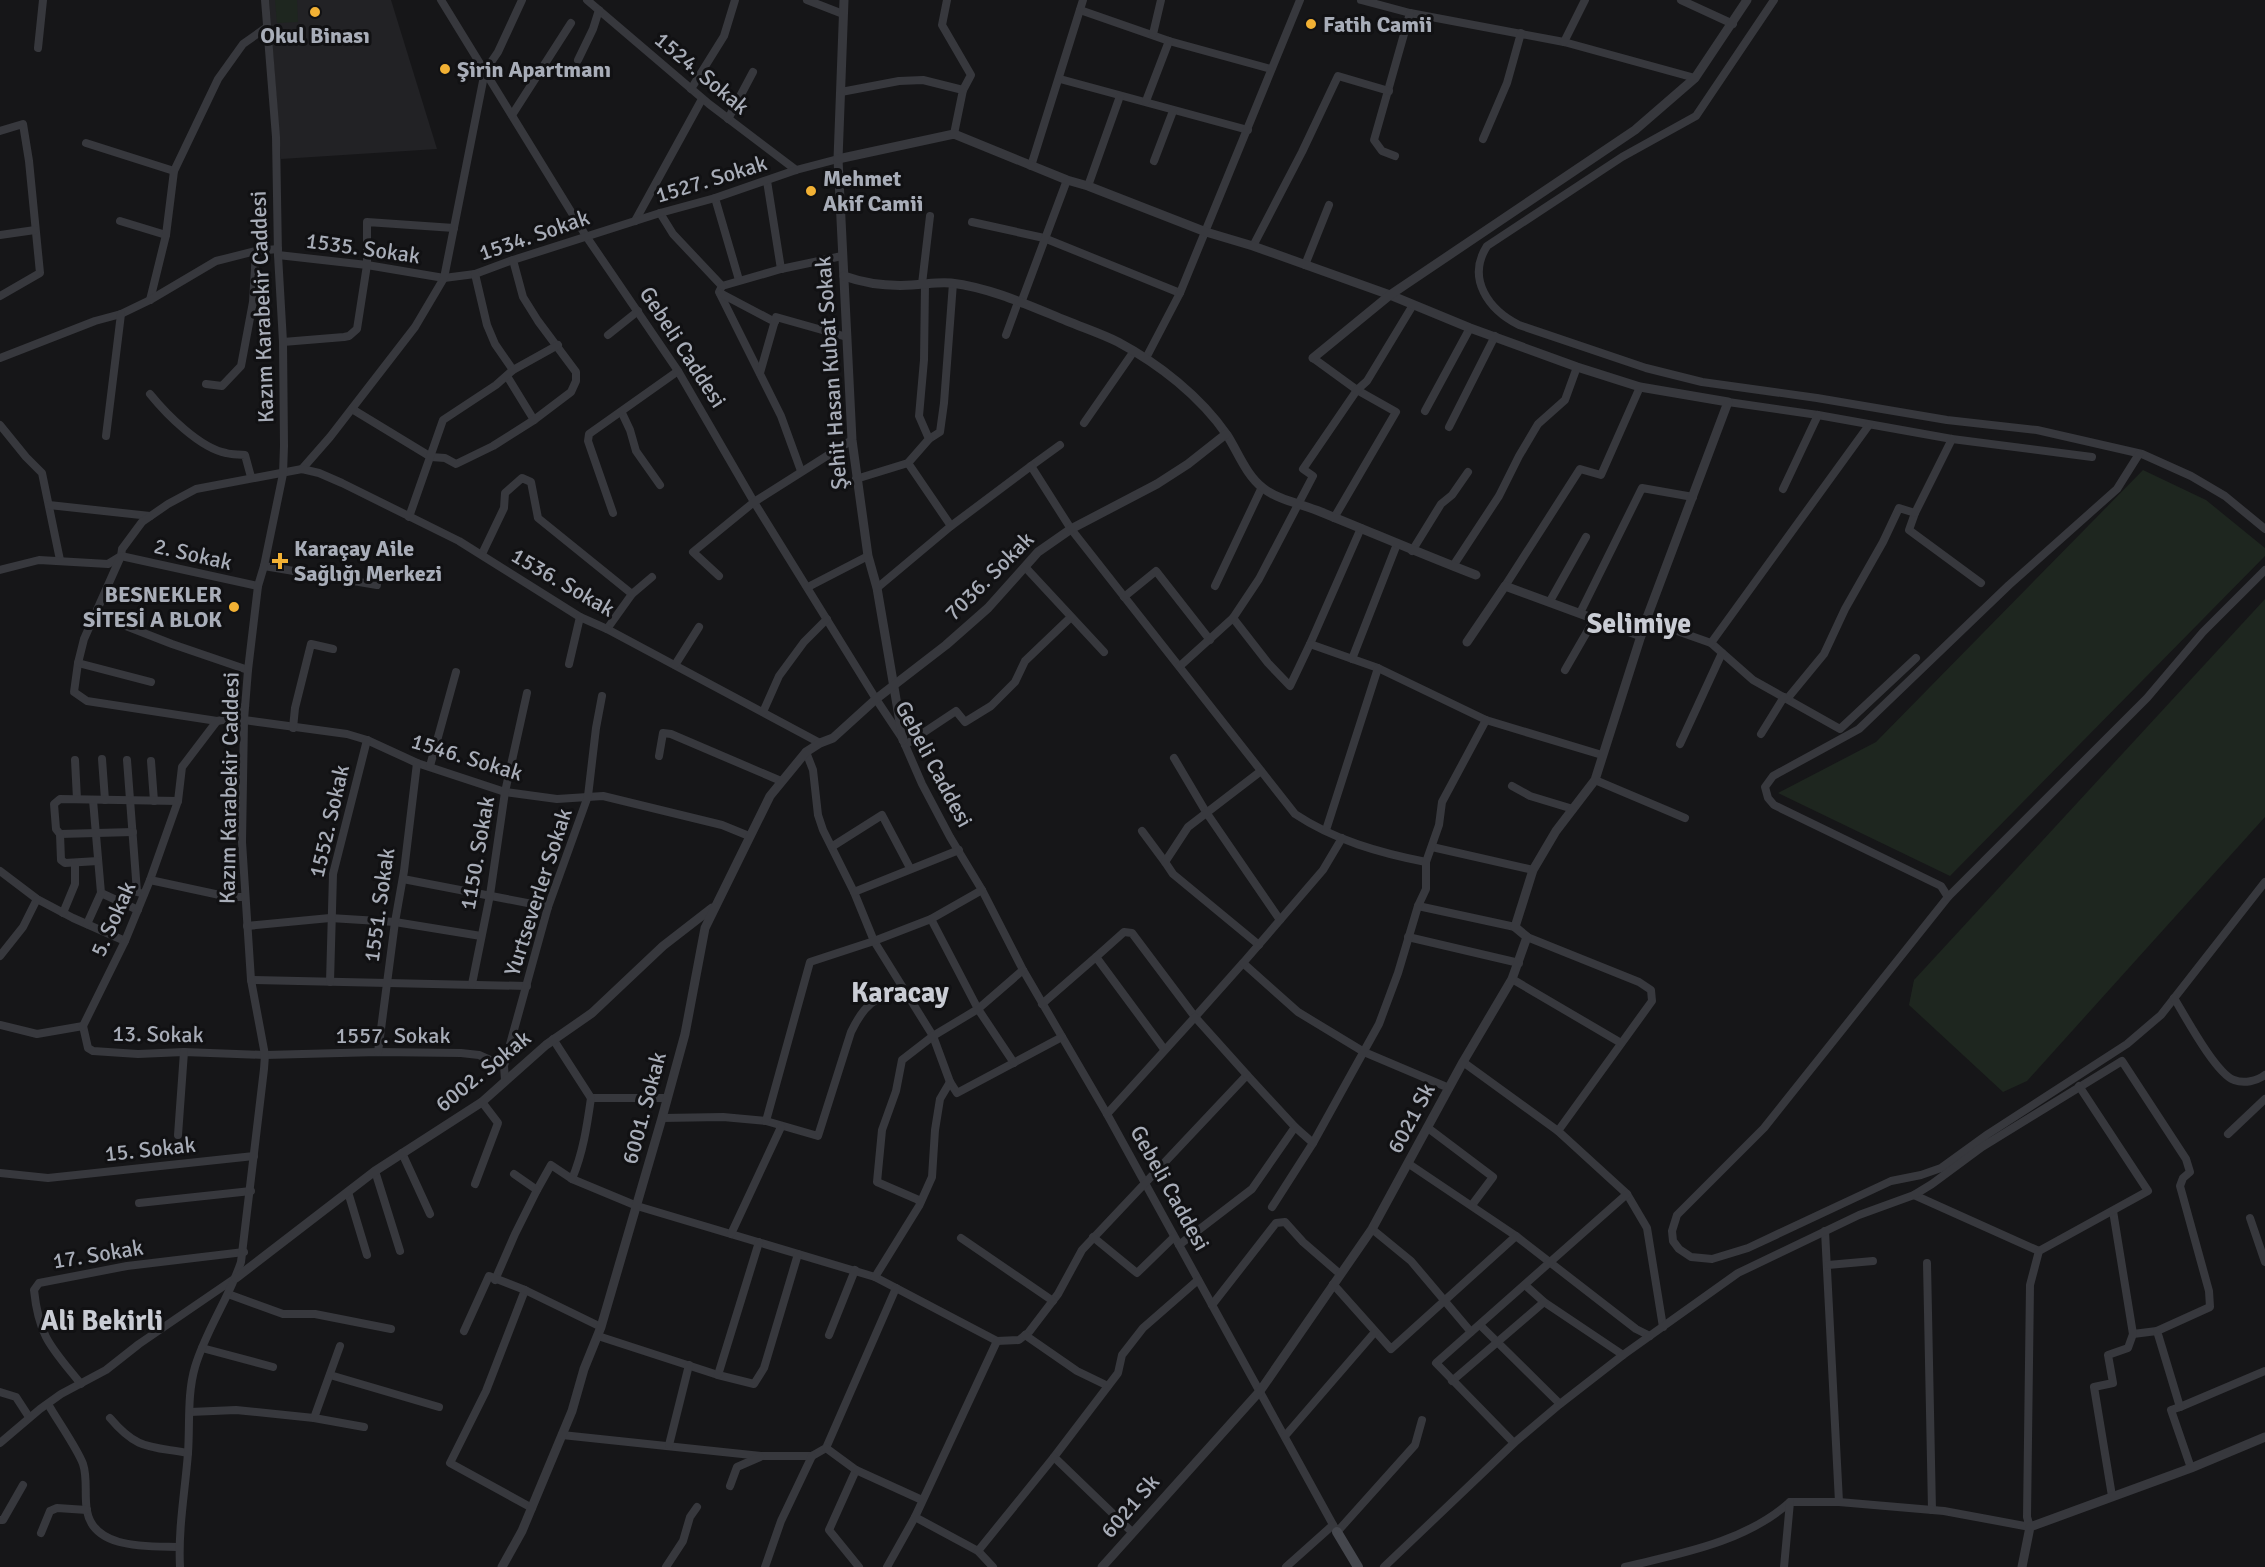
<svg xmlns="http://www.w3.org/2000/svg" width="2265" height="1567" font-family="Signika,sans-serif">
	<rect width="100%" height="100%" fill="#161618"/>
	<polygon fill="#222225" points="269,0 391,0 437,149 281,159"/>
	<g fill="#1e261f">
		<polygon points="275,0 297,0 298,22 277,23"/>
		<polygon points="2143,470 2206,500 2265,548 2265,556 1950,876 1778,793 1876,742"/>
		<polygon points="2265,599 2265,817 2027,1081 2003,1092 1909,1005 1914,980"/>
	</g>
	<g fill="none" stroke-linecap="round" stroke-linejoin="round">
		<g stroke="#37383d" stroke-width="8">
			<polyline points="441,0 586,236 678,371 754,502 876,699 902,738 922,784 950,837 982,890 1023,970 1107,1114 1337,1532 1415,1445 1422,1420"/>
			<polyline points="587,0 709,104 796,170"/>
			<polyline points="807,0 843,14"/>
			<polyline points="947,0 942,25 971,75 963,90"/>
			<polyline points="1361,0 1410,13 1564,42 1695,78"/>
			<polyline points="1681,0 1733,24"/>
			<path d="M1774 0 1696 116 1622 157 1487 246C1466 279 1489 310 1519 325L1646 368 1702 382 1817 398 1947 420 2037 430 2142 454 2191 476 2225 496 2265 529"/>
			<polyline points="1080,10 1169,41 1271,69"/>
			<polyline points="1153,34 1161,0"/>
			<polyline points="1564,42 1585,0"/>
			<polyline points="38,48 43,0"/>
			<polyline points="578,60 593,29 599,10"/>
			<polyline points="1060,79 1248,130"/>
			<polyline points="691,89 724,36 735,0"/>
			<polyline points="841,92 899,81 923,80 963,90 954,134"/>
			<polyline points="1146,101 1169,41"/>
			<polyline points="512,115 571,23"/>
			<polyline points="728,119 753,72"/>
			<polyline points="0,131 23,124 29,161 40,273 0,296"/>
			<polyline points="1483,139 1507,83 1521,33"/>
			<polyline points="86,143 174,171"/>
			<polyline points="1395,156 1382,151 1374,140 1410,13"/>
			<polyline points="1154,161 1173,111"/>
			<polyline points="1031,166 1083,0"/>
			<polyline points="767,181 781,269"/>
			<polyline points="1088,186 1120,96"/>
			<polyline points="715,198 739,280"/>
			<polyline points="660,213 673,234 722,286 781,269 842,256"/>
			<polyline points="120,221 166,235"/>
			<polyline points="635,221 702,99"/>
			<polyline points="972,222 1044,238 1180,293"/>
			<polyline points="0,235 35,230"/>
			<polyline points="1253,246 1302,152 1338,76 1389,91"/>
			<polyline points="278,255 367,265 444,278 475,274 513,260 660,213 715,198 796,170 838,159"/>
			<polyline points="1305,265 1329,205"/>
			<polyline points="475,274 487,325 495,344 513,370"/>
			<polyline points="922,284 930,216"/>
			<polyline points="722,286 719,292 781,416 801,471"/>
			<polyline points="720,293 775,322"/>
			<polyline points="150,300 166,235 174,171 218,79 243,44 267,27"/>
			<polyline points="1021,303 1067,180"/>
			<polyline points="608,335 638,311"/>
			<polyline points="1006,335 1018,302"/>
			<polyline points="283,342 344,337 349,336 357,329 367,265 367,222 454,228"/>
			<polyline points="0,358 95,321 121,314 150,300 216,261 256,251 278,249"/>
			<polyline points="1146,358 1180,293 1300,0"/>
			<polyline points="1313,358 1357,390 1396,412 1334,518"/>
			<polyline points="760,373 776,317 847,337"/>
			<polyline points="507,376 534,420"/>
			<polyline points="206,384 222,386 241,366 253,302 256,251"/>
			<path d="M150 394C167 415 200 448 226 453 232 455 239 454 245 455L251 477"/>
			<polyline points="1728,402 1818,415 1952,439 2092,457"/>
			<polyline points="352,409 431,457 445,458 456,464 493,446 534,420 571,392 576,381 576,372 538,321 523,297 513,260"/>
			<polyline points="1425,411 1470,328"/>
			<polyline points="622,413 630,430 636,451 660,485"/>
			<polyline points="1084,423 1134,351"/>
			<polyline points="0,425 26,457 42,473 60,560"/>
			<polyline points="1449,427 1495,336"/>
			<polyline points="106,436 121,314"/>
			<polyline points="929,439 940,432 944,403 953,283"/>
			<polyline points="2139,454 2117,489 2009,585 1859,729 1773,776 1765,787 1768,798 1774,805 1941,886 1948,897 1764,1128 1677,1215 1672,1231 1673,1241 1679,1249 1691,1257 1712,1259 1748,1248 1891,1181 1921,1175 1941,1168 1988,1134 2127,1044 2161,1015 2265,882"/>
			<polyline points="908,463 951,526"/>
			<polyline points="1031,466 1060,445"/>
			<polyline points="302,469 330,437 415,327 444,278 485,71 498,52 522,0"/>
			<polyline points="856,479 908,463 929,439 919,416 924,360 925,284"/>
			<polyline points="1783,489 1818,415"/>
			<polyline points="49,505 150,516"/>
			<polyline points="613,513 588,441 589,434 678,371"/>
			<polyline points="1915,513 1909,530 1981,583"/>
			<polyline points="409,517 443,420 496,385 513,370 558,345"/>
			<polyline points="1412,551 1441,504 1452,495 1468,472"/>
			<polyline points="482,554 504,508 505,493 522,478 531,482 538,518 632,594 607,629"/>
			<polyline points="264,566 377,585"/>
			<polyline points="1453,566 1499,496 1519,456 1538,424 1565,400 1577,367"/>
			<polyline points="1026,568 1104,652"/>
			<polyline points="0,570 39,560 108,564 121,556 122,549 142,522 168,504 196,489 302,469 319,473 342,483 459,541 580,617 607,629 820,743"/>
			<polyline points="719,576 693,552 754,502 852,440"/>
			<polyline points="1215,586 1262,487"/>
			<polyline points="1505,586 1580,469 1601,475 1640,387"/>
			<polyline points="808,587 868,556"/>
			<path d="M877 588 951 526 1031 466 1071 529 1295 814C1334 840 1380 853 1426 862"/>
			<polyline points="632,594 652,577"/>
			<polyline points="1124,597 1156,571 1210,640"/>
			<polyline points="1550,601 1586,537"/>
			<polyline points="1580,613 1642,488 1693,497"/>
			<polyline points="95,614 172,644 248,670"/>
			<polyline points="1233,618 1268,663 1290,686 1310,644 1361,528"/>
			<polyline points="1646,620 1711,643 1753,680 1840,729 1916,658"/>
			<polyline points="1711,643 1869,425"/>
			<polyline points="1310,644 1378,668 1486,720 1602,755"/>
			<polyline points="1352,659 1397,544"/>
			<polyline points="78,663 74,692 87,701 217,721"/>
			<polyline points="569,664 580,617"/>
			<polyline points="675,665 699,627"/>
			<polyline points="1180,666 1233,618 1259,579 1313,476 1303,469 1357,390 1367,381 1413,305"/>
			<polyline points="1565,670 1595,618"/>
			<polyline points="151,682 78,663 84,639 121,556 258,586"/>
			<polyline points="1787,699 1824,654 1845,609 1883,542 1899,508 1915,513 1952,439"/>
			<polyline points="763,712 779,676 804,642 827,619"/>
			<polyline points="244,720 347,734 367,740 417,763 505,792 557,799 603,796 722,825 749,836"/>
			<polyline points="293,728 295,708 311,644 333,649"/>
			<polyline points="1761,734 1784,697"/>
			<polyline points="1680,744 1722,653"/>
			<polyline points="905,745 956,711 965,722 991,706 1015,682 1025,661 1071,617"/>
			<polyline points="806,752 813,770 818,815 823,830 854,892 874,941 933,1036 950,1082 957,1093 1062,1037"/>
			<polyline points="659,756 663,733 671,734 781,781"/>
			<polyline points="1174,758 1206,812 1280,920"/>
			<polyline points="102,759 105,800"/>
			<polyline points="75,760 77,799"/>
			<polyline points="127,760 137,892 144,894"/>
			<polyline points="151,761 154,801"/>
			<polyline points="430,766 456,672"/>
			<polyline points="1595,780 1685,818"/>
			<polyline points="1512,786 1530,796 1573,809"/>
			<polyline points="93,800 101,893 138,910"/>
			<polyline points="1326,830 1378,668"/>
			<polyline points="1142,831 1165,862"/>
			<polyline points="133,832 60,834 56,829 54,804 60,799 178,801"/>
			<polyline points="60,834 61,860 65,863 98,861"/>
			<polyline points="833,846 882,815 910,868"/>
			<polyline points="1432,847 1533,870"/>
			<polyline points="0,871 37,899 73,918 125,941"/>
			<polyline points="403,879 548,907"/>
			<polyline points="150,880 178,801 182,767 217,721 228,719 245,706"/>
			<polyline points="854,892 959,850"/>
			<polyline points="1948,897 2147,698 2203,632 2265,570"/>
			<polyline points="1418,906 1515,927"/>
			<polyline points="63,913 75,884 75,863"/>
			<polyline points="931,919 978,1009 1014,1063"/>
			<polyline points="87,924 101,893"/>
			<polyline points="247,926 330,918 395,922 481,936"/>
			<polyline points="1408,937 1519,963"/>
			<polyline points="1527,937 1639,982 1651,990 1652,1001 1558,1131"/>
			<polyline points="1259,945 1173,874 1165,862 1188,827 1261,771"/>
			<polyline points="0,956 23,927 37,899"/>
			<polyline points="1096,957 1124,932 1132,933 1195,1017 1243,963 1298,1012 1364,1052 1449,1088"/>
			<polyline points="1243,963 1323,870 1342,838"/>
			<polyline points="1512,979 1621,1043"/>
			<polyline points="251,980 527,986"/>
			<polyline points="330,982 333,874 367,740"/>
			<polyline points="472,984 490,895 505,792 527,693"/>
			<path d="M2174 998C2185 1016 2216 1074 2234 1080 2244 1084 2257 1081 2265 1075"/>
			<polyline points="1042,1004 1096,957 1164,1049"/>
			<polyline points="0,1025 37,1034 83,1026 88,1048 93,1051 138,1054 184,1052 265,1055 378,1052 461,1053 479,1055 504,1066 505,1080"/>
			<polyline points="83,1026 125,941 150,880 229,897 245,897"/>
			<polyline points="553,1039 591,1098 667,1098"/>
			<polyline points="378,1052 395,922 404,871 417,763"/>
			<polyline points="1463,1062 1558,1131 1627,1194 1647,1228 1663,1327"/>
			<polyline points="504,1066 548,907 588,796 596,728 602,696"/>
			<path d="M591 1098C587 1126 583 1153 572 1179L637 1206 875 1277 997 1341 1019 1340 1029 1332 1058 1294 1082 1250 1247 1075 1295 1127"/>
			<polyline points="1107,1114 1195,1017 1247,1075"/>
			<path d="M662 1118 723 1117 766 1121 818 1136 851 1032C865 1003 873 1000 902 988"/>
			<polyline points="766,1121 810,962 874,941 931,919 982,890"/>
			<polyline points="1428,1128 1493,1177 1472,1205"/>
			<polyline points="2228,1134 2265,1099"/>
			<polyline points="178,1135 184,1052"/>
			<polyline points="402,1153 430,1214"/>
			<polyline points="1409,1164 1516,1236 1636,1329 1650,1336"/>
			<polyline points="375,1171 400,1251"/>
			<polyline points="0,1173 48,1178 254,1156"/>
			<polyline points="475,1184 498,1123 482,1102"/>
			<polyline points="537,1190 551,1165 572,1179"/>
			<polyline points="348,1192 367,1255"/>
			<polyline points="1914,1195 2039,1251"/>
			<polyline points="921,1201 877,1182 882,1130 896,1091 902,1060 933,1036 978,1009 1023,970"/>
			<polyline points="139,1203 251,1191"/>
			<polyline points="1272,1207 1313,1143"/>
			<polyline points="2250,1218 2265,1262"/>
			<polyline points="1372,1229 1411,1261 1471,1332"/>
			<polyline points="1825,1231 1839,1502"/>
			<polyline points="731,1234 781,1127"/>
			<polyline points="1093,1237 1137,1273 1174,1237"/>
			<polyline points="961,1238 1053,1301"/>
			<polyline points="1179,1245 1252,1189 1295,1127 1313,1143 1379,1024 1398,973 1418,906 1426,889 1426,862 1439,825 1442,802 1486,720"/>
			<polyline points="1927,1263 1932,1510"/>
			<polyline points="1828,1265 1873,1261"/>
			<polyline points="875,1277 919,1206 932,1177 935,1130 940,1099 950,1082"/>
			<polyline points="495,1280 515,1234 537,1190 514,1174"/>
			<polyline points="1333,1284 1391,1349 1516,1236"/>
			<polyline points="1525,1285 1544,1302 1623,1355"/>
			<polyline points="525,1290 486,1391 450,1463 532,1508"/>
			<polyline points="228,1294 283,1314 315,1314 391,1329"/>
			<polyline points="1212,1305 1276,1223 1285,1222 1303,1242 1340,1274"/>
			<polyline points="1480,1325 1560,1404"/>
			<polyline points="464,1331 489,1276 525,1290 601,1327"/>
			<polyline points="2133,1334 2157,1331"/>
			<polyline points="829,1335 855,1270"/>
			<polyline points="1025,1335 1077,1371 1108,1386"/>
			<polyline points="598,1336 718,1375 754,1384 764,1368 798,1254"/>
			<polyline points="202,1348 273,1367"/>
			<polyline points="330,1375 439,1407"/>
			<polyline points="718,1375 759,1242"/>
			<polyline points="1452,1381 1544,1302"/>
			<path d="M81 1384C52 1348 39 1338 34 1290L39 1283 127 1266 244 1252"/>
			<polyline points="0,1392 16,1397 29,1417"/>
			<path d="M48 1404C57 1420 77 1448 83 1464 88 1479 84 1496 87 1511 94 1550 149 1546 179 1547"/>
			<polyline points="2180,1407 2265,1371"/>
			<polyline points="190,1412 236,1410 314,1418 364,1427"/>
			<path d="M110 1418C137 1450 149 1446 188 1453"/>
			<polyline points="314,1418 340,1346"/>
			<polyline points="562,1435 761,1456 812,1456 826,1448 896,1288"/>
			<polyline points="1285,1436 1374,1333"/>
			<polyline points="0,1443 40,1409 61,1394 106,1370 139,1344 234,1279"/>
			<polyline points="1514,1443 1436,1363 1627,1194"/>
			<polyline points="669,1445 689,1365"/>
			<polyline points="826,1448 856,1470 829,1530 859,1567"/>
			<polyline points="856,1470 922,1500"/>
			<polyline points="730,1486 737,1467 760,1457"/>
			<polyline points="2112,1496 2094,1387 2113,1383 2108,1355 2128,1348 2133,1334 2113,1211"/>
			<polyline points="915,1517 978,1551 993,1567"/>
			<polyline points="0,1520 3,1520 23,1485"/>
			<polyline points="1132,1532 1054,1457 1118,1373 1122,1355 1143,1328 1198,1280"/>
			<polyline points="41,1533 50,1511 57,1508 87,1510"/>
			<polyline points="978,1551 1054,1457"/>
			<path d="M180 1567C178 1528 185 1492 188 1453 190 1425 187 1394 195 1367 206 1330 229 1298 241 1262L264 1069 265 1055 251 980 242 842 244 720 248 670 258 586 264 566 283 474 284 446 283 342 278 255 276 137 265 0"/>
			<polyline points="666,1567 683,1541 690,1517 697,1507"/>
			<polyline points="765,1567 781,1521 812,1456"/>
			<polyline points="887,1567 915,1517 997,1341"/>
			<polyline points="1286,1567 1333,1525"/>
			<polyline points="1384,1567 1514,1443 1560,1404 1623,1355 1738,1273 1859,1215 1914,1195 1932,1184 1982,1147 2122,1061 2186,1159 2190,1172 2183,1178 2180,1186 2209,1291 2210,1307 2157,1331 2180,1407 2171,1410 2191,1468"/>
			<path d="M1625 1567C1683 1553 1745 1542 1790 1502H1839L1944 1511 2030 1527 2027 1517 2030 1285 2039 1251 2148 1191 2079 1086"/>
			<polyline points="1784,1567 1790,1502"/>
		</g>
		<g stroke="#37383d" stroke-width="9">
			<polyline points="844,0 838,159 852,440 868,556 877,588 903,740"/>
			<polyline points="838,159 954,134 1067,180 1088,186 1206,232 1253,246 1390,295 1470,328 1577,367 1640,387 1728,402 1646,620 1595,780 1556,831 1533,870 1515,927 1527,937 1512,979 1463,1062 1372,1229 1260,1391 1102,1567"/>
			<path d="M844 276C869 285 898 287 924 284 934 283 942 282 951 283 992 288 1030 306 1067 321 1084 328 1102 334 1118 342 1159 364 1200 396 1227 435 1238 452 1246 475 1263 488 1278 500 1302 504 1321 512 1373 533 1424 555 1476 575"/>
			<polyline points="1313,358 1390,295 1635,130 1695,78 1747,0"/>
			<polyline points="1467,642 1505,586 1641,636"/>
			<polyline points="236,1278 375,1171 482,1102 546,1045 592,1013 663,946 712,908"/>
			<polyline points="502,1567 522,1531 572,1411 584,1369 601,1327 662,1118 685,1034 705,928 770,796 806,752 820,743 833,738 876,699 946,645 988,608 1038,552 1071,529 1157,484 1188,464 1226,434"/>
			<polyline points="2022,1567 2030,1527 2191,1468 2265,1437"/>
		</g>
		<polyline stroke="#45474d" stroke-width="10" points="1337,1532 1358,1567"/>
	</g>
	<g fill="#f2b134" stroke="#111113" stroke-width="2">
		<circle cx="315" cy="12" r="6"/>
		<circle cx="1311" cy="24" r="6"/>
		<circle cx="445" cy="69" r="6"/>
		<circle cx="811" cy="191" r="6"/>
		<path d="M277 552h6v6h6v6h-6v6h-6v-6h-6v-6h6z"/>
		<circle cx="234" cy="607" r="6"/>
	</g>
	<g text-anchor="middle" dominant-baseline="central" stroke-width="6" stroke-linejoin="round" paint-order="stroke">
		<g font-size="22" font-weight="bold" fill="#a8adb8" stroke="#111113" text-anchor="start">
			<text x="1323" y="24">Fatih Camii</text>
			<text x="315" y="35" text-anchor="middle">Okul Binası</text>
			<text x="457" y="69">Şirin Apartmanı</text>
			<text x="823" y="178">Mehmet<tspan x="823" dy="25">Akif Camii</tspan></text>
			<text x="294" y="548">Karaçay Aile<tspan x="294" dy="25">Sağlığı Merkezi</tspan></text>
			<text x="222" y="594" text-anchor="end">BESNEKLER<tspan x="222" dy="25">SİTESİ A BLOK</tspan></text>
		</g>
		<g font-size="22" fill="#a8adb8" stroke="#111113">
			<text transform="translate(702 73) rotate(40)">1524. Sokak</text>
			<text transform="translate(711 179) rotate(-17)">1527. Sokak</text>
			<text transform="translate(534 235) rotate(-19)">1534. Sokak</text>
			<text transform="translate(363 248) rotate(8)">1535. Sokak</text>
			<text transform="translate(262 307) rotate(-92)">Kazım Karabekir Caddesi</text>
			<text transform="translate(683 347) rotate(57)">Gebeli Caddesi</text>
			<text transform="translate(831 373) rotate(-94)">Şehit Hasan Kubat Sokak</text>
			<text transform="translate(193 554) rotate(13)">2. Sokak</text>
			<text transform="translate(989 576) rotate(-45)">7036. Sokak</text>
			<text transform="translate(563 582) rotate(30)">1536. Sokak</text>
			<text transform="translate(467 757) rotate(17)">1546. Sokak</text>
			<text transform="translate(934 764) rotate(62)">Gebeli Caddesi</text>
			<text transform="translate(229 788) rotate(-89)">Kazım Karabekir Caddesi</text>
			<text transform="translate(329 821) rotate(-77)">1552. Sokak</text>
			<text transform="translate(477 853) rotate(-80)">1150. Sokak</text>
			<text transform="translate(538 892) rotate(-72)">Yurtseverler Sokak</text>
			<text transform="translate(379 905) rotate(-82)">1551. Sokak</text>
			<text transform="translate(113 919) rotate(-66)">5. Sokak</text>
			<text transform="translate(158 1034) rotate(1)">13. Sokak</text>
			<text x="393" y="1035">1557. Sokak</text>
			<text transform="translate(483 1071) rotate(-39)">6002. Sokak</text>
			<text transform="translate(644 1108) rotate(-75)">6001. Sokak</text>
			<text transform="translate(1411 1118) rotate(-62)">6021 Sk</text>
			<text transform="translate(150 1149) rotate(-6)">15. Sokak</text>
			<text transform="translate(1170 1188) rotate(61)">Gebeli Caddesi</text>
			<text transform="translate(98 1254) rotate(-9)">17. Sokak</text>
			<text transform="translate(1130 1506) rotate(-49)">6021 Sk</text>
		</g>
		<g font-size="28" font-weight="bold" fill="#c9ccd4" stroke="#111113">
			<text x="1639" y="624">Selimiye</text>
			<text x="900" y="993">Karacay</text>
			<text x="102" y="1321">Ali Bekirli</text>
		</g>
	</g>
</svg>
